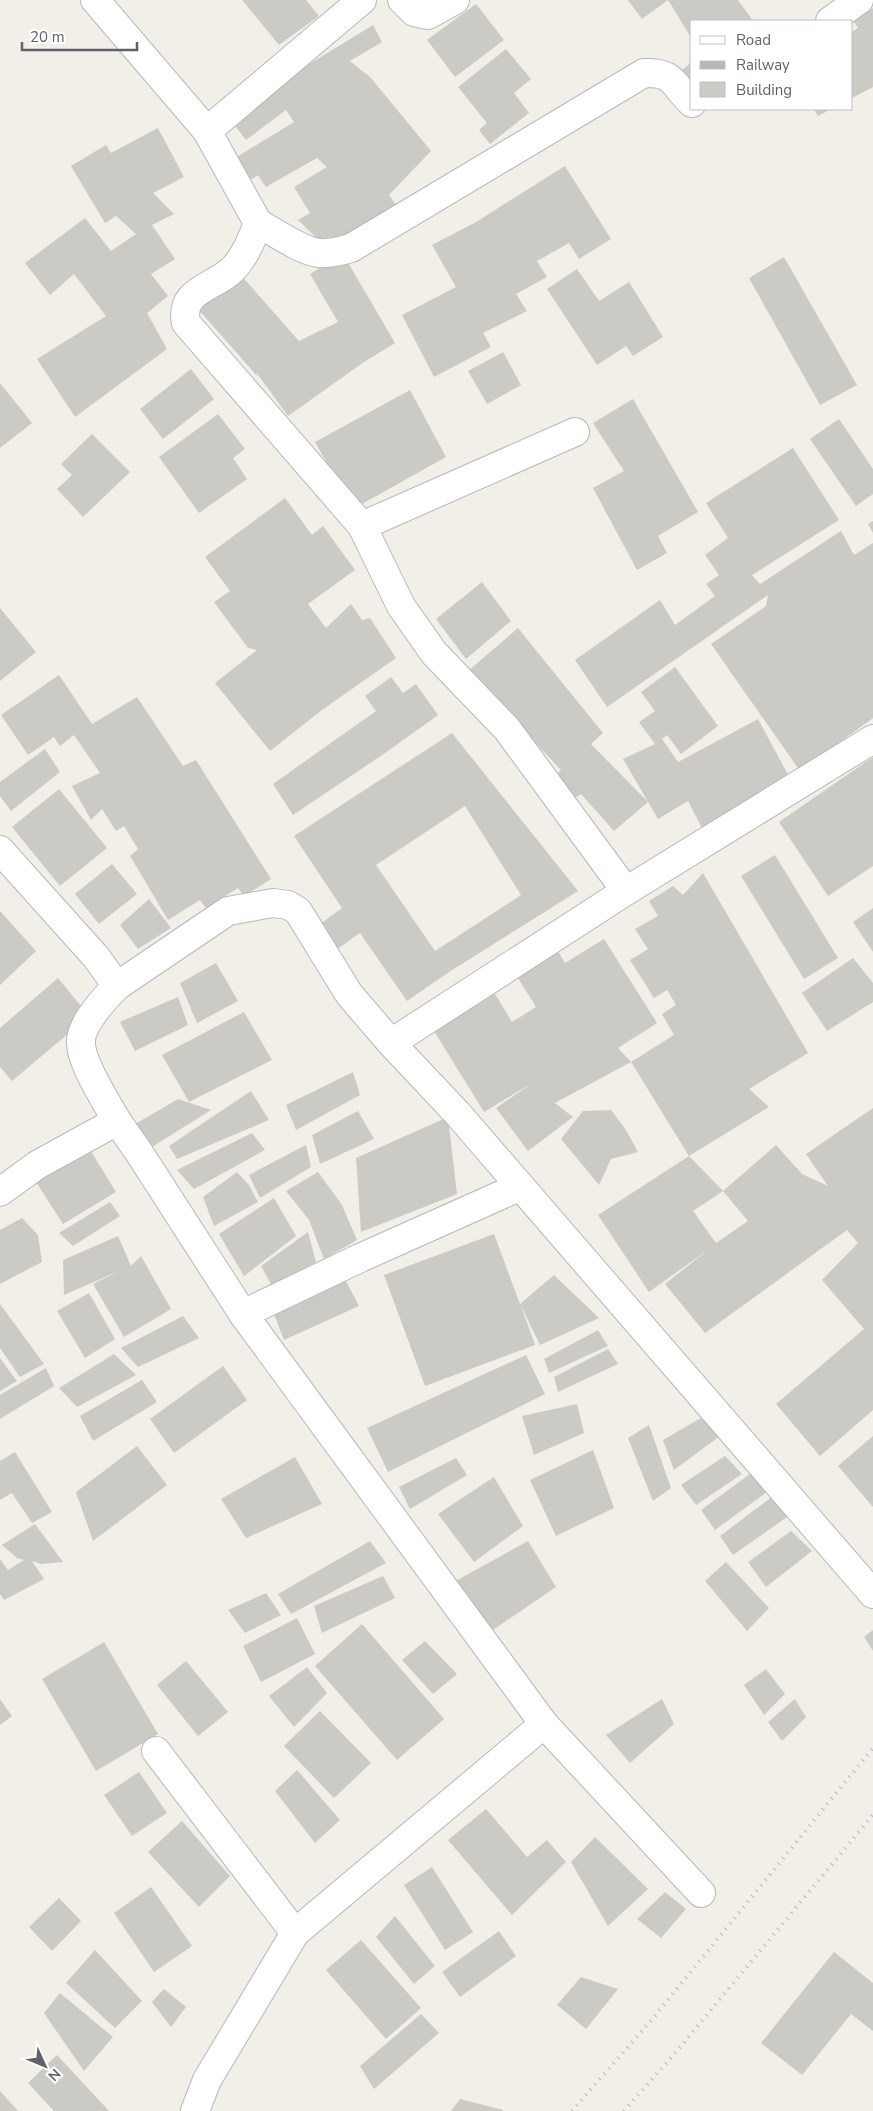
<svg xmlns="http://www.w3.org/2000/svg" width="873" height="2111" font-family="'Nunito Sans',sans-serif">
	<rect width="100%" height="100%" fill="#f1efe8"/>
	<g fill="#cccac5" fill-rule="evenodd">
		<polygon points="242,0 306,0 319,16 279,45"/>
		<polygon points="628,0 738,0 753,21 692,21 692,39 668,0 642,19"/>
		<polygon points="476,4 504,40 455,77 427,40"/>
		<polygon points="873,8 873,87 852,98 852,32 858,28 853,20"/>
		<polygon points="373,25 382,42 350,61 371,78 431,151 389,195 396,205 326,247 298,220 310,213 294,187 327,167 317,158 266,187 258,175 249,181 235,158 294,122 286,110 246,140 231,121 311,63"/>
		<polygon points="506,49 531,79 514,93 529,113 490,144 479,130 487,123 458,87"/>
		<polygon points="692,62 692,92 678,73"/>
		<polygon points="814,109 831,109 818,116"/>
		<polygon points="158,128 184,177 153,193 174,214 152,225 175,259 151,274 168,296 147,313 167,349 75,417 37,359 106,316 74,274 50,295 25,263 85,218 111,251 136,234 116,216 105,223 71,166 106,145 111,153"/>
		<polygon points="565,166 611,239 579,259 569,243 537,261 547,277 516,294 527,311 483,333 491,347 434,377 402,315 456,287 432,245 476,222"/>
		<polygon points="343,254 395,343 364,362 288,416 256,372 258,377 198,309 239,273 299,341 338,322 310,274"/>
		<polygon points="784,257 857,385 820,405 749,278"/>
		<polygon points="577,269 599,301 629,282 663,337 633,356 626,346 597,365 547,289"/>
		<polygon points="503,352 521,385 487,404 468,371"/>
		<polygon points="191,369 214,399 163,439 140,409"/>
		<polygon points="0,383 32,423 0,448"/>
		<polygon points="410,390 446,457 353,509 315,442"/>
		<polygon points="633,399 698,512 658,536 667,553 637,570 593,488 624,471 593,423"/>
		<polygon points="218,414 245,449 233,458 247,479 199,513 159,457"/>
		<polygon points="839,419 873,469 873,494 856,506 810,439"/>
		<polygon points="92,434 130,472 83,517 57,489 72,475 61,464"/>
		<polygon points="793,448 839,520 752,575 760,584 841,531 854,555 873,543 873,718 800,771 711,644 766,606 768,595 607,707 575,660 660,600 675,625 715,596 706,584 719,575 705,555 728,538 706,503"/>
		<polygon points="285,498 312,535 323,526 355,570 308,604 326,628 351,604 362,620 370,618 396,658 322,710 270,751 215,683 257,650 248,648 214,602 230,591 205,557"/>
		<polygon points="873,521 873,533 868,524"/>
		<polygon points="482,582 511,621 466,659 436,619"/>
		<polygon points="0,608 36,652 0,681"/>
		<polygon points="518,628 603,733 591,744 648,802 623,759 655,744 639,722 655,711 641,692 675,667 718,726 681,754 667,735 662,739 678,762 758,719 792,782 703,830 688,801 658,819 648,802 614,831 581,794 571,801 552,780 561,770 468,671"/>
		<polygon points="59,675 92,724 137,697 183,766 196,760 271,879 244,896 238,888 206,908 200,900 168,920 130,856 138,849 124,826 116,831 102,809 91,820 72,786 100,773 74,735 60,746 54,737 28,755 1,715"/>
		<polygon points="391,677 403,693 416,684 438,715 388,751 293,815 273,784 376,711 365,696"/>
		<path d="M452 733 578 891 449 972 407 1001 360 933 336 950 319 925 342 908 294 836ZM465 806 521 895 435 951 376 865Z"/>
		<polygon points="45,749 60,772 11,811 0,796 0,782"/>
		<polygon points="873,757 873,866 828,896 779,822"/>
		<polygon points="59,789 107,848 60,886 12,827"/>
		<polygon points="775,855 838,958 804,979 741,876"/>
		<polygon points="112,864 137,894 99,924 75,894"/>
		<polygon points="703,873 808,1053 749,1089 769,1107 689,1156 631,1062 674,1035 662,1014 676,1005 667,990 654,998 630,960 648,949 635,929 658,916 649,901 673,886 683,895"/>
		<polygon points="149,899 171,928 138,949 120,925"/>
		<polygon points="873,908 873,952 853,922"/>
		<polygon points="0,911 36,951 0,985"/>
		<polygon points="604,939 657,1023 618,1048 631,1062 555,1103 573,1117 528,1151 496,1108 532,1083 484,1112 434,1031 495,994 512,1022 536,1007 513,970 554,944 565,963"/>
		<polygon points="853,958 873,983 873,1002 827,1031 802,993"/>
		<polygon points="216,963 238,1001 197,1023 180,983"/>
		<polygon points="58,978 89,1016 12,1081 0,1067 0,1028"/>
		<polygon points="178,997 188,1025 135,1051 120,1022"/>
		<polygon points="244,1012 272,1060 189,1102 162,1055"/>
		<polygon points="353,1072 360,1095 296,1130 286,1105"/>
		<polygon points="251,1091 269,1120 177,1159 169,1146"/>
		<polygon points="178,1099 211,1110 144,1152 130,1127"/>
		<polygon points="873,1108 873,1410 820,1456 776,1404 864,1329 822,1280 858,1243 847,1230 705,1333 665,1284 709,1249 649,1292 598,1215 689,1156 723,1191 693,1211 716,1243 748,1221 723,1191 776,1145 802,1174 828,1186 806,1154"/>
		<polygon points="611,1110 626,1130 638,1152 611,1159 599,1185 561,1139 583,1111"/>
		<polygon points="358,1111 374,1139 320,1164 312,1135"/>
		<polygon points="448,1117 457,1194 361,1232 356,1158"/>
		<polygon points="252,1133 265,1150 194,1189 177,1170"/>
		<polygon points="87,1145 116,1192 63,1224 36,1182"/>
		<polygon points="306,1145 311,1167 260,1198 249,1175"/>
		<polygon points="237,1172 249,1185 258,1202 214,1226 203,1197"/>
		<polygon points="318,1172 342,1205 357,1240 324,1259 309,1220 286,1191"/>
		<polygon points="274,1198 296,1236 244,1276 219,1234"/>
		<polygon points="110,1202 120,1216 73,1246 59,1233"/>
		<polygon points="22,1218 38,1235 42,1262 0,1284 0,1230"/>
		<polygon points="308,1232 316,1262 272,1286 261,1266"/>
		<polygon points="494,1234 520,1304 554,1275 599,1318 540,1345 521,1306 535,1345 425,1386 384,1275"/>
		<polygon points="118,1236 131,1266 141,1256 171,1309 124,1337 93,1284 119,1271 64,1295 63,1260"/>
		<polygon points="339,1268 359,1306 284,1340 272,1309"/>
		<polygon points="89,1293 115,1339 85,1358 57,1311"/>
		<polygon points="0,1304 44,1364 20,1377 0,1348"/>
		<polygon points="183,1316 199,1338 138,1367 121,1348"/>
		<polygon points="598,1330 608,1346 549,1373 544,1359"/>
		<polygon points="608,1349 618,1364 558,1392 554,1377"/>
		<polygon points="114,1354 136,1375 77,1407 59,1388"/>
		<polygon points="526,1355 545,1394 388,1472 367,1428"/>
		<polygon points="0,1358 17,1381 0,1391"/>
		<polygon points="223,1366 247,1400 174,1453 150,1419"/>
		<polygon points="46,1368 54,1386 0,1419 0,1395"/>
		<polygon points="142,1380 157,1402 93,1441 80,1416"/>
		<polygon points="577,1404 584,1433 534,1455 522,1416"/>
		<polygon points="706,1415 724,1433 674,1470 663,1440"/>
		<polygon points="649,1425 671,1488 653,1501 628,1438"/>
		<polygon points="873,1436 873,1507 838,1466"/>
		<polygon points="137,1446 167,1485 93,1541 76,1492"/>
		<polygon points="593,1450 614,1508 556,1536 530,1480"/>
		<polygon points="15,1452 52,1512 32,1523 12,1493 0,1500 0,1461"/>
		<polygon points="725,1456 742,1474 696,1505 681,1485"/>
		<polygon points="295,1457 322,1504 246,1538 221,1499"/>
		<polygon points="456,1458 467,1475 410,1509 399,1487"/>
		<polygon points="754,1471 771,1489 715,1530 701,1510"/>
		<polygon points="494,1477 523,1526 474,1562 438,1514"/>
		<polygon points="773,1496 790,1515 733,1555 720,1536"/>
		<polygon points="35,1524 63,1562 41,1564 32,1561 44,1579 4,1600 0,1594 0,1559 8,1570 24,1560 17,1558 2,1545"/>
		<polygon points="791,1531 812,1551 766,1587 748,1562"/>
		<polygon points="370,1541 386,1563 291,1614 278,1594"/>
		<polygon points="528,1541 556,1587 487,1634 454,1582"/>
		<polygon points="726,1562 769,1608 747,1631 705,1581"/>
		<polygon points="383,1576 395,1598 322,1633 314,1606"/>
		<polygon points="266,1593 281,1615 245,1633 228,1610"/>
		<polygon points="297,1618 315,1654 261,1682 243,1646"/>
		<polygon points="362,1624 444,1719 397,1760 315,1666"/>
		<polygon points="873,1630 873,1651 864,1637"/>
		<polygon points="425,1641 457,1674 433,1694 402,1660"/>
		<polygon points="104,1642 158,1734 96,1771 42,1679"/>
		<polygon points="186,1661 228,1712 198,1736 157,1685"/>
		<polygon points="307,1667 327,1693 294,1727 269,1696"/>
		<polygon points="766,1669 785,1694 764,1715 744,1685"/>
		<polygon points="0,1699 12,1716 0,1725"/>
		<polygon points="662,1699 674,1724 630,1763 606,1735"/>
		<polygon points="795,1699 806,1717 782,1741 768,1722"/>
		<polygon points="320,1711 371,1763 334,1798 284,1746"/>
		<polygon points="297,1770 340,1820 315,1843 275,1791"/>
		<polygon points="139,1772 167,1813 132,1836 104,1795"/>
		<polygon points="486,1809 527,1857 547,1840 566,1862 512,1915 448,1840"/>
		<polygon points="182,1821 230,1876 199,1907 148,1852"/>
		<polygon points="595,1837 648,1889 608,1926 571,1862"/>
		<polygon points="432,1867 473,1932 445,1950 404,1885"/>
		<polygon points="151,1887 192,1946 154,1972 114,1913"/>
		<polygon points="665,1892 686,1909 661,1938 637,1919"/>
		<polygon points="59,1898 81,1921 52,1951 29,1927"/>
		<polygon points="395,1916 435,1966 414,1984 376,1937"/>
		<polygon points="499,1931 516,1956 460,1997 442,1972"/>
		<polygon points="361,1940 421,2008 386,2039 326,1970"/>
		<polygon points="95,1950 142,2001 115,2028 66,1983"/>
		<polygon points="834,1952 873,1983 873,2031 851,2014 802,2075 761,2043"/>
		<polygon points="581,1977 618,1989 586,2029 557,2005"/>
		<polygon points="164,1989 186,2007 171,2027 152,2002"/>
		<polygon points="60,1993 113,2037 84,2071 44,2013"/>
		<polygon points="421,2014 439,2033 374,2089 360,2066"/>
		<polygon points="57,2055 109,2111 54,2111 28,2083"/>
		<polygon points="0,2091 18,2111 0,2111"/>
		<polygon points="460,2099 503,2110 503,2111 451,2111"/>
	</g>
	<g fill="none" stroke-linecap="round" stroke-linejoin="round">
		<defs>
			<g id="minor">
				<path d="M95 0 207 131 258 223C252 239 245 257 232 270 213 288 179 290 186 323L362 526 401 606 434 653 507 729 626 891"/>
				<polyline points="402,0 414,12 428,15 455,0"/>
				<polyline points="830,21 859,0"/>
				<polyline points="207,131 362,0"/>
				<path d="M258 223C275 232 301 251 319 253 330 254 341 251 351 248L644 73C676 72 672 85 692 103"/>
				<polyline points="362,526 575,432"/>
				<polyline points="0,850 96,957 117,986 228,911 273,903 288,905 298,911 349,994 391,1043 626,891 873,739"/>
				<polyline points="391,1043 457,1113 873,1594"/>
				<path d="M117 1121C106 1101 79 1061 81 1040 82 1023 105 998 117 986"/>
				<polyline points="0,1192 37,1165 117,1121 138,1151 243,1314 544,1724 295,1933 207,2080 195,2111"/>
				<polyline points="243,1314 360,1258 519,1187"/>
				<polyline points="544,1724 701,1893"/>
				<polyline points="156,1751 295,1933"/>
			</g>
		</defs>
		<use href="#minor" stroke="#b5b8bc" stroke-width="30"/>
		<use href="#minor" stroke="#fff" stroke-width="28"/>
		<g stroke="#b6b7b8" stroke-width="4" stroke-dasharray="1 6" stroke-linecap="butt">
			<polyline points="572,2111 654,2017 873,1748"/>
			<polyline points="624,2111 676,2052 873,1815"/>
		</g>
	</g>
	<rect x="690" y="20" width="162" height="90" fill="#ffffff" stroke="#bfc1c3"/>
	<rect x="700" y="36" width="25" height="8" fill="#ffffff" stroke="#bfc1c3"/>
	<text x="736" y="45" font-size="15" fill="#5f6368">Road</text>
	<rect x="700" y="61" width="25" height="8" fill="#b6b7b8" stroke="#bfc1c3"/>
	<text x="736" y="70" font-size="15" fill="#5f6368">Railway</text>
	<rect x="700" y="82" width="25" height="15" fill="#cccac5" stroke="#bfc1c3"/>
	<text x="736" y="95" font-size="15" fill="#5f6368">Building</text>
	<g transform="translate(45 2066) rotate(134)" stroke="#ffffff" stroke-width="4" paint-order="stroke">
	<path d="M0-4L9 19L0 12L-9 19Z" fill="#5f6368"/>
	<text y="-8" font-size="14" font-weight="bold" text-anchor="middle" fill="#5f6368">N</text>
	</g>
	<path d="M22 42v8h115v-8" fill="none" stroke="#5f6368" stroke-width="2.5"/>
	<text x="30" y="42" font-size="15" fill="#5f6368" stroke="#ffffff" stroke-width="4" paint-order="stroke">20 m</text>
</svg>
